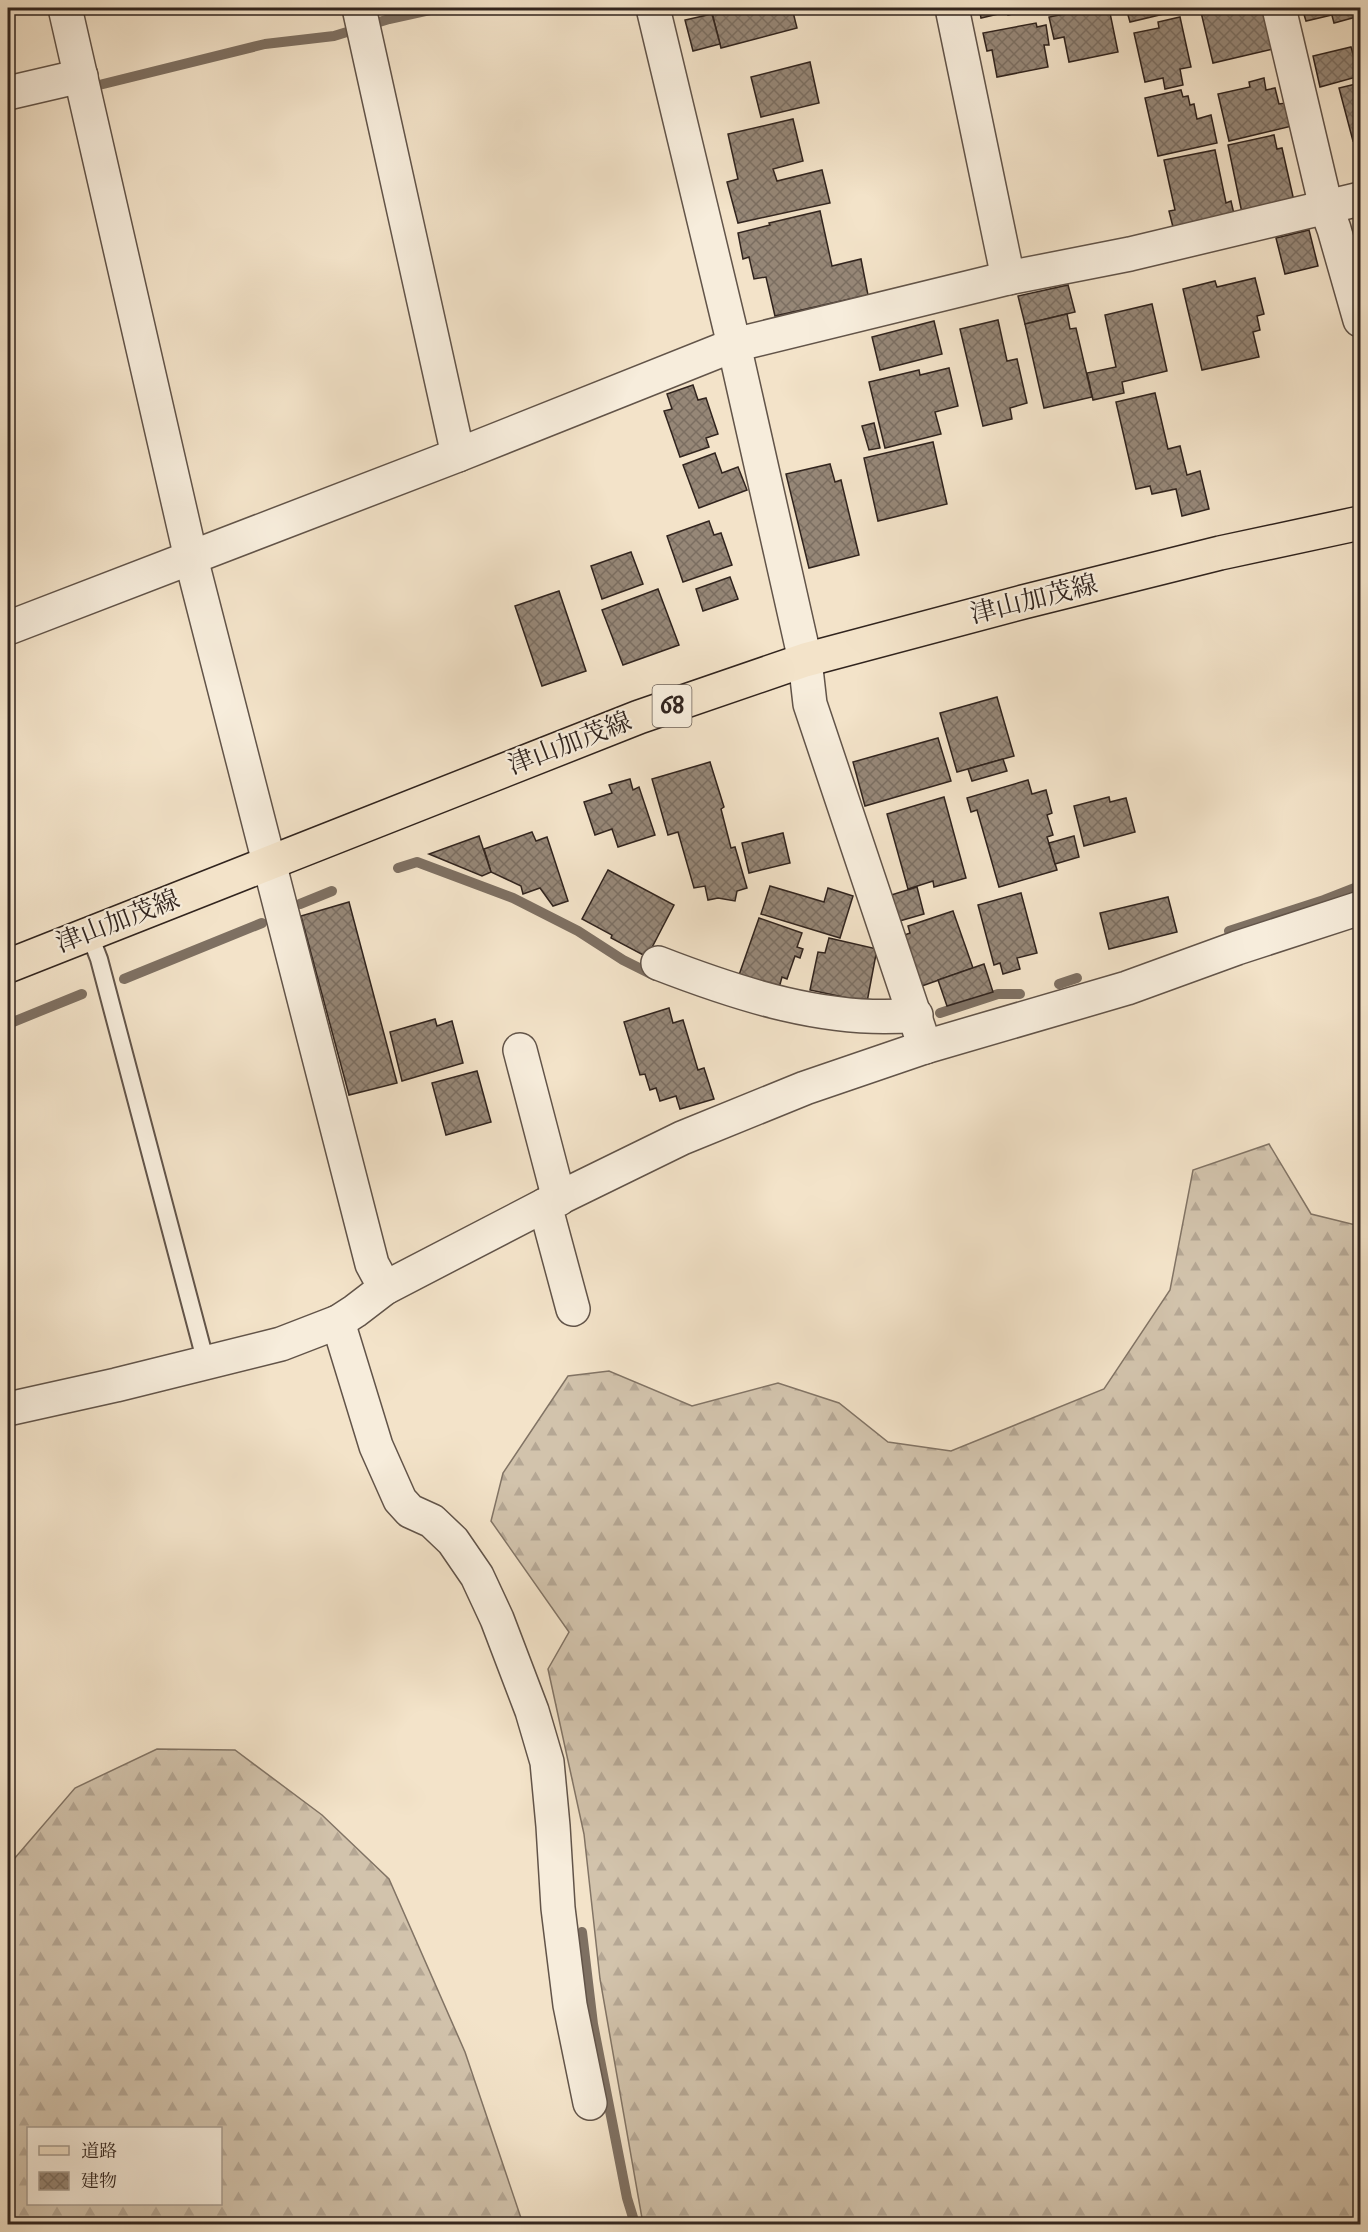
<svg xmlns="http://www.w3.org/2000/svg" width="1368" height="2232" font-family="'IM FELL DW Pica','Noto Serif JP',serif">
	<defs>
		<pattern id="forest-firs" width="22" height="20" patternUnits="userSpaceOnUse" patternTransform="scale(1.5)"><rect width="22" height="20" fill="#d2c3ac"/><path d="M5 1l3.5 6h-7zM16 11l3.5 6h-7z" fill="#b5a794"/></pattern>
		<pattern id="building-cross-hatch" width="8" height="8" patternUnits="userSpaceOnUse" patternTransform="scale(1.5)"><rect width="8" height="8" fill="#968777"/><path d="M0 0l8 8M0 8l8-8" fill="none" stroke="#7b6e61"/></pattern>
	</defs>
	<rect width="100%" height="100%" fill="#f3e3c9"/>
	<filter id="stains"><feTurbulence type="fractalNoise" baseFrequency=".00333" numOctaves="4"/><feColorMatrix values="0 0 0 0 .2 0 0 0 0 .09 0 0 0 0 .02 0 0 0 .5 -.17"/></filter>
	<radialGradient id="worn" r=".72"><stop offset=".6" stop-color="#630" stop-opacity="0"/><stop offset="1" stop-color="#630" stop-opacity=".3"/></radialGradient>
	<g fill="url(#forest-firs)" stroke="#827465" stroke-width="1.5" fill-rule="evenodd">
		<polygon points="1269,1144 1311,1214 1360,1226 1360,2224 643,2224 600,1979 584,1834 548,1669 569,1632 491,1521 503,1473 568,1376 609,1371 692,1406 778,1383 839,1403 888,1442 951,1451 1104,1389 1170,1290 1193,1170"/>
		<path d="M157 1749 235 1750 322 1815 389 1879 465 2052 523 2224H8V1866L75 1788ZM28 2128H220V2204H28Z"/>
	</g>
	<g fill="none" stroke-linecap="round" stroke-linejoin="round">
		<g stroke="#7e7062" stroke-width="10">
			<polyline points="87,88 265,44 334,36 389,19 439,8"/>
			<polyline points="398,868 417,862 513,898 578,931 623,960 655,976"/>
			<polyline points="300,904 332,891"/>
			<polyline points="1229,931 1324,900 1360,886"/>
			<polyline points="124,979 262,923"/>
			<polyline points="1059,984 1077,978"/>
			<polyline points="940,1013 998,994 1020,994"/>
			<polyline points="8,1024 82,994"/>
			<polyline points="582,1932 593,2024 627,2198 635,2224"/>
		</g>
	</g>
	<g fill="url(#building-cross-hatch)" stroke="#31241e" stroke-width="1.5">
		<polygon points="716,8 792,8 797,28 721,48 711,9"/>
		<polygon points="979,8 1006,8 1007,12 981,18"/>
		<polygon points="1006,8 1038,8 1008,15"/>
		<polygon points="1096,8 1109,8 1118,52 1069,62 1064,37 1054,39 1049,17"/>
		<polygon points="1126,8 1189,8 1130,22"/>
		<polygon points="1200,8 1263,8 1273,49 1213,63"/>
		<polygon points="1302,8 1330,8 1332,15 1306,21"/>
		<polygon points="1330,8 1360,8 1360,16 1334,23"/>
		<polygon points="712,14 720,44 693,51 685,20"/>
		<polygon points="1180,17 1191,67 1180,69 1183,85 1165,89 1163,78 1145,82 1134,33 1159,28 1158,22"/>
		<polygon points="1036,23 1037,27 1046,25 1049,45 1044,45 1048,67 997,77 992,50 987,51 983,33"/>
		<polygon points="1351,47 1354,57 1360,55 1360,76 1320,87 1313,56"/>
		<polygon points="810,62 819,103 761,117 751,77"/>
		<polygon points="1264,78 1266,90 1275,88 1279,104 1286,103 1292,126 1229,141 1218,94 1250,87 1249,82"/>
		<polygon points="1360,83 1360,139 1353,141 1339,88"/>
		<polygon points="1181,90 1183,97 1188,96 1190,105 1194,104 1197,119 1211,115 1217,143 1158,156 1145,98"/>
		<polygon points="793,119 803,161 773,169 777,181 822,170 830,203 738,223 727,182 738,179 728,134"/>
		<polygon points="1274,135 1277,149 1282,148 1294,201 1242,213 1228,145"/>
		<polygon points="1215,150 1226,203 1231,201 1234,214 1173,227 1169,211 1175,210 1164,160"/>
		<polygon points="820,211 832,266 861,259 868,295 775,316 766,277 754,279 749,257 743,259 738,233 770,225 769,223"/>
		<polygon points="1309,230 1318,266 1285,274 1276,238"/>
		<polygon points="1255,278 1264,314 1257,316 1260,330 1253,332 1259,357 1202,370 1183,289 1215,281 1217,287"/>
		<polygon points="1068,285 1075,312 1025,324 1018,296"/>
		<polygon points="1152,304 1167,371 1122,382 1124,393 1093,400 1087,373 1116,367 1105,315"/>
		<polygon points="1067,314 1070,329 1076,328 1092,397 1044,408 1025,324"/>
		<polygon points="998,320 1007,361 1017,359 1027,403 1010,408 1012,419 983,426 960,329"/>
		<polygon points="934,321 942,354 880,370 872,337"/>
		<polygon points="949,368 958,406 935,412 941,434 885,448 869,382 919,370 920,375"/>
		<polygon points="693,385 698,400 706,398 718,434 706,438 709,447 680,457 664,411 672,409 667,394"/>
		<polygon points="1155,393 1168,449 1180,446 1187,475 1200,471 1209,509 1182,516 1176,489 1152,494 1150,486 1136,489 1116,402"/>
		<polygon points="874,423 880,448 869,450 862,426"/>
		<polygon points="933,442 947,504 878,521 864,458"/>
		<polygon points="715,453 722,473 738,467 747,490 699,508 683,465"/>
		<polygon points="830,464 835,482 841,480 859,555 809,568 786,474"/>
		<polygon points="709,521 714,535 721,533 732,565 683,582 667,536"/>
		<polygon points="631,552 643,584 602,599 591,566"/>
		<polygon points="730,577 738,599 703,611 696,589"/>
		<polygon points="658,589 679,645 623,665 602,610"/>
		<polygon points="559,591 586,671 542,686 515,606"/>
		<polygon points="997,697 1014,756 957,772 940,713"/>
		<polygon points="938,738 951,781 865,806 853,762"/>
		<polygon points="1003,759 1007,771 972,781 968,769"/>
		<polygon points="710,762 724,807 721,809 731,848 735,847 747,888 737,891 735,901 718,898 708,900 705,886 694,888 678,832 668,835 652,779"/>
		<polygon points="630,779 633,790 639,787 655,835 618,847 612,829 595,835 584,802 612,793 609,785"/>
		<polygon points="1028,780 1032,794 1046,790 1052,813 1047,815 1053,835 1047,837 1057,870 999,887 977,810 971,812 967,798"/>
		<polygon points="944,797 966,878 934,887 933,881 908,889 887,814"/>
		<polygon points="1109,797 1110,802 1126,798 1135,832 1084,846 1074,806"/>
		<polygon points="532,832 536,841 547,837 568,901 553,906 540,888 523,894 521,886 491,872 484,849"/>
		<polygon points="783,833 790,863 749,873 742,843"/>
		<polygon points="479,836 491,872 482,876 429,854"/>
		<polygon points="1074,836 1079,857 1055,864 1049,843"/>
		<polygon points="608,870 674,905 647,957 611,938 612,935 582,919"/>
		<polygon points="770,886 824,902 828,888 853,896 840,938 761,914"/>
		<polygon points="917,887 924,914 896,922 888,896"/>
		<polygon points="1021,893 1037,953 1017,958 1020,969 1003,974 1000,963 994,965 978,905"/>
		<polygon points="1168,897 1177,932 1109,949 1100,913"/>
		<polygon points="349,902 397,1083 349,1095 301,916"/>
		<polygon points="953,911 973,968 919,987 902,936 910,933 908,926"/>
		<polygon points="759,918 802,933 797,947 803,949 800,958 795,956 787,979 782,977 779,988 739,975"/>
		<polygon points="829,938 877,949 867,1002 810,990 818,952 825,953"/>
		<polygon points="984,964 993,992 947,1006 938,980"/>
		<polygon points="669,1008 673,1023 683,1020 698,1070 704,1068 714,1099 680,1109 676,1096 660,1101 656,1088 650,1090 645,1074 640,1075 624,1022"/>
		<polygon points="435,1019 437,1026 452,1021 463,1063 402,1081 390,1032"/>
		<polygon points="477,1071 491,1122 446,1135 432,1083"/>
	</g>
	<g fill="none" stroke-linecap="round" stroke-linejoin="round">
		<defs>
			<polyline id="service" points="89,933 99,959 206,1363"/>
			<g id="minor">
				<polyline points="65,8 191,558 372,1264 385,1288"/>
				<polyline points="359,8 458,455"/>
				<polyline points="653,8 734,345 805,660 810,704 925,1047"/>
				<polyline points="952,8 1008,278"/>
				<polyline points="1279,8 1326,207 1334,229 1360,320"/>
				<polyline points="8,93 81,76"/>
				<polyline points="8,628 458,455 734,345 1008,278 1130,254 1360,199"/>
				<path d="M658 963C738 994 829 1024 916 1015"/>
				<polyline points="520,1050 559,1199"/>
				<polyline points="545,1205 573,1309"/>
				<polyline points="338,1322 376,1446 400,1500 410,1511 432,1521 453,1541 477,1576 497,1619 532,1711 547,1762 553,1826 558,1908 570,2005 590,2103"/>
				<polyline points="8,1409 116,1385 281,1344 338,1322 355,1311 385,1288 545,1205 682,1138 805,1088 925,1047 1127,988 1237,948 1360,908"/>
			</g>
			<polyline id="primary" points="8,966 639,717 805,660 1023,602 1220,553 1360,523"/>
		</defs>
		<use href="#service" stroke="#625449" stroke-width="20"/>
		<use href="#minor" stroke="#625449" stroke-width="36"/>
		<use href="#primary" stroke="#31241e" stroke-width="36"/>
		<use href="#service" stroke="#f7eddc" stroke-width="16"/>
		<use href="#minor" stroke="#f7eddc" stroke-width="33"/>
		<use href="#primary" stroke="#f3e3c9" stroke-width="33"/>
	</g>
	<g text-anchor="middle" dominant-baseline="central" stroke-width="4.5" stroke-linejoin="round" paint-order="stroke">
		<rect fill="#f7eddc" stroke="#6c6057" stroke-width="1.5" x="652.5" y="685" width="39" height="42" rx="4.5"/>
		<g font-size="24" font-weight="bold" fill="#31241e">
			<text x="672" y="706">68</text>
		</g>
		<g font-size="26" fill="#31241e" stroke="#f7eddc">
			<text transform="translate(1034 600) rotate(-14)">津山加茂線</text>
			<text transform="translate(570 744) rotate(-21)">津山加茂線</text>
			<text transform="translate(118 922) rotate(-21)">津山加茂線</text>
		</g>
	</g>
	<rect width="1368" height="2232" fill="none" stroke="#f3e3c9" stroke-width="30"/>
	<rect x="9" y="9" width="1350" height="2214" fill="none" stroke="#31241e" stroke-width="3"/>
	<rect x="15" y="15" width="1338" height="2202" fill="none" stroke="#31241e" stroke-width="1.5"/>
	<rect x="27" y="2127" width="195" height="78" fill="#f7eddc" stroke="#a89d90" stroke-width="1.5"/>
	<rect x="39" y="2146" width="30" height="9" fill="#f3e3c9" stroke="#a89d90" stroke-width="1.5"/>
	<text x="81" y="2157" font-size="18" fill="#31241e">道路</text>
	<rect x="39" y="2172" width="30" height="18" fill="url(#building-cross-hatch)" stroke="#a89d90" stroke-width="1.5"/>
	<text x="81" y="2187" font-size="18" fill="#31241e">建物</text>
	<rect width="100%" height="100%" filter="url(#stains)"/>
	<rect width="100%" height="100%" fill="url(#worn)"/>
</svg>
